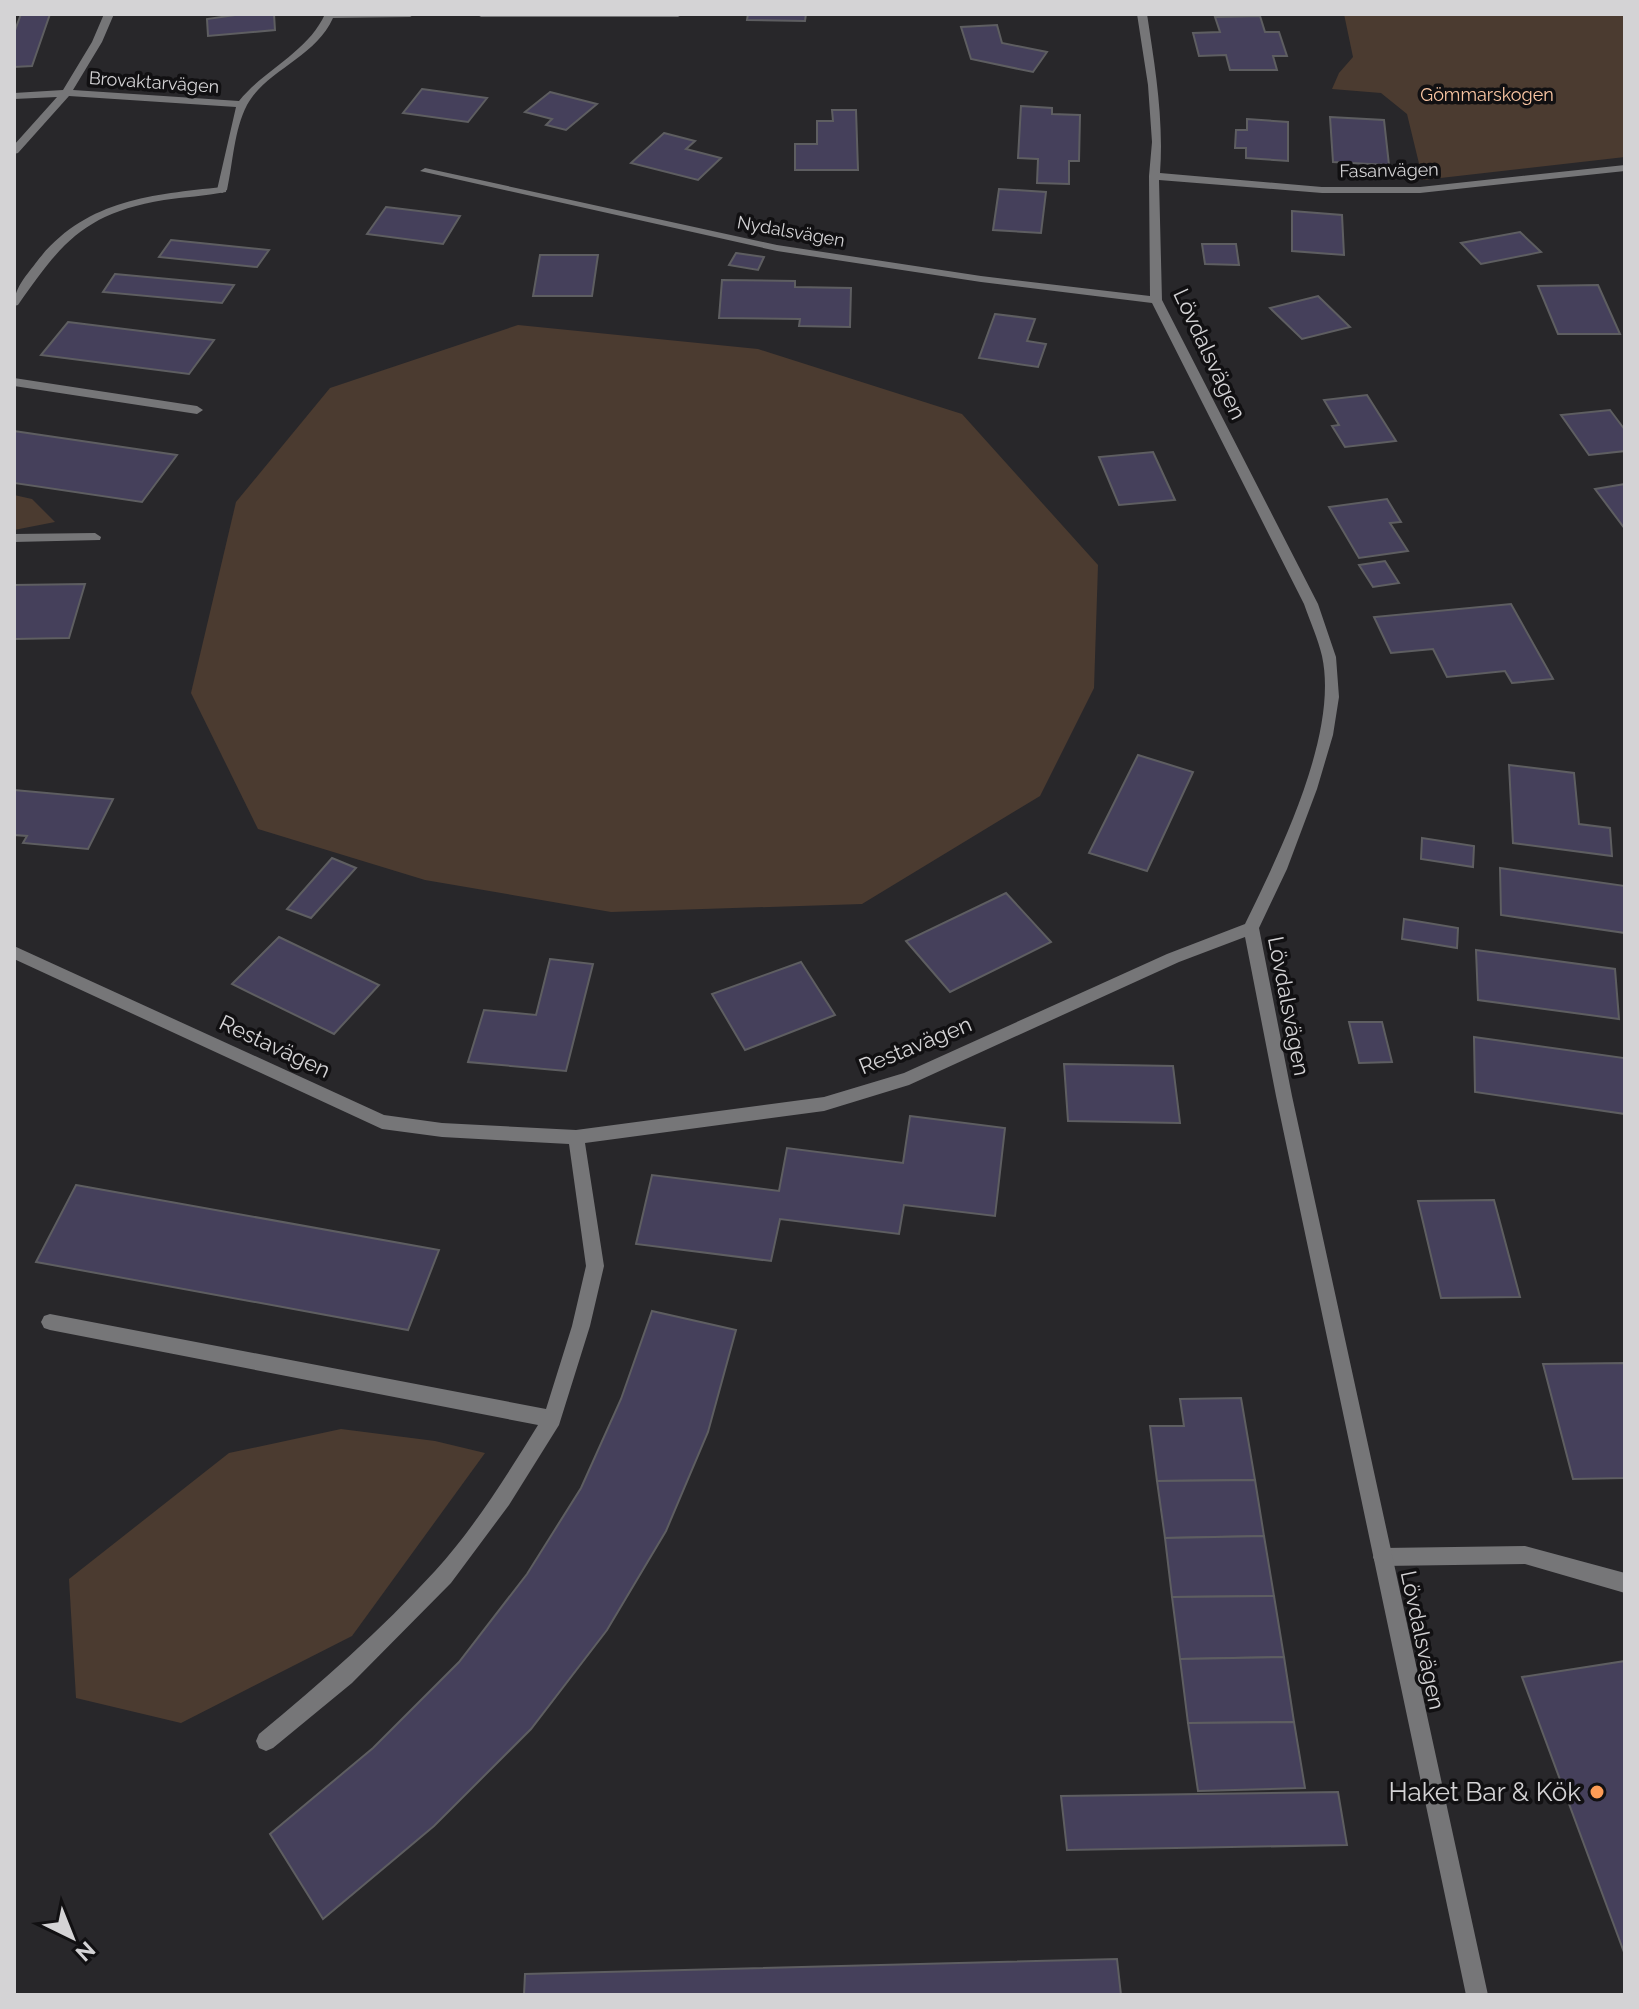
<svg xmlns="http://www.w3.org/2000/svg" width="1639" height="2009" font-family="Raleway,sans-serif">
	<rect width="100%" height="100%" fill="#28272a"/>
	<g fill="#4b3b30">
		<polygon points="1344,14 1625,14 1625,157 1423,180 1407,114 1381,93 1332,89 1339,73 1353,57"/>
		<polygon points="518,325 758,349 962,414 1098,565 1094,688 1040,796 862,904 611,912 425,880 258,829 191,693 236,502 330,388"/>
		<polygon points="14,495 32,499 55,522 14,530"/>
		<polygon points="341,1429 435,1441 485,1453 352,1636 181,1723 76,1698 69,1579 229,1453"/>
	</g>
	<g fill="#45405b" stroke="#5e5e61" stroke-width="2">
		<polygon points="21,14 50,14 32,66 14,67 14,33"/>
		<polygon points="242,14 274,14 275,30 208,36 207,19"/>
		<polygon points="748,14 806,14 805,21 747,20"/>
		<polygon points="1260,16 1265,32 1279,32 1287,56 1273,56 1277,70 1230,70 1226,55 1199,56 1193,33 1220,32 1215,17"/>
		<polygon points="997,25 1002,43 1047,52 1033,72 971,59 961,27"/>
		<polygon points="422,89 487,98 468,122 403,113"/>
		<polygon points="550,92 597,104 566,130 546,125 552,119 525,112"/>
		<polygon points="1021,106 1052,108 1052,114 1080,115 1079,161 1069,161 1069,184 1037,183 1038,159 1018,158"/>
		<polygon points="832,110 856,110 858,170 795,170 795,144 817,144 817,121 833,121"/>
		<polygon points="1330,117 1384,120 1389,165 1333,162"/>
		<polygon points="1247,119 1288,122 1288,161 1246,158 1246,148 1235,148 1236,130 1247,130"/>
		<polygon points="664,133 695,141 686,149 721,158 698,180 631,163"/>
		<polygon points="999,189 1046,192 1041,233 993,230"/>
		<polygon points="386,207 460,216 443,244 367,234"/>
		<polygon points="1292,211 1342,215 1344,255 1292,251"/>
		<polygon points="1520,232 1541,252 1481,264 1461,243"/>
		<polygon points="171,240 269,250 257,267 159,257"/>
		<polygon points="1202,244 1236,244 1239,265 1205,264"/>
		<polygon points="736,253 764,257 758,270 729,265"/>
		<polygon points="540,255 598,255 592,296 533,296"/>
		<polygon points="115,274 234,285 222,303 103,292"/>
		<polygon points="722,280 795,281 795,287 851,288 850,327 799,326 800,319 719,318"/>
		<polygon points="1598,285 1620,334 1558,334 1538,286"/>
		<polygon points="1318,296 1350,327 1302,339 1270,308"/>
		<polygon points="995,314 1035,319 1027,341 1046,344 1038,367 979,358"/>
		<polygon points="68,322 214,340 189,374 41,355"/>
		<polygon points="1367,395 1396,441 1345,447 1332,426 1339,425 1324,400"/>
		<polygon points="1610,410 1625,430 1625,451 1589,455 1561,415"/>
		<polygon points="14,431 177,455 142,502 14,483"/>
		<polygon points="1153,452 1175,500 1119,505 1099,457"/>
		<polygon points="1625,484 1625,529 1595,489"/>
		<polygon points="1387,499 1401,522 1390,523 1408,551 1359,558 1329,507"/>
		<polygon points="1385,561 1399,583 1373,587 1359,565"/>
		<polygon points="85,584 69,638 14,639 14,585"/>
		<polygon points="1511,604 1553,679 1512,683 1505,671 1447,677 1433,649 1391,653 1374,617"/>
		<polygon points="1138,755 1193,772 1147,871 1089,853"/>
		<polygon points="1509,765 1574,773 1579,824 1610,828 1612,856 1513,843"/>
		<polygon points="14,790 113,799 88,849 23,843 27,836 14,835"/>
		<polygon points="1422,838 1474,846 1473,867 1421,859"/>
		<polygon points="332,858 356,868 311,918 287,909"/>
		<polygon points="1500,868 1625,886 1625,933 1501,915"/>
		<polygon points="1006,893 1051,942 950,992 906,941"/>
		<polygon points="1404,919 1458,928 1457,948 1402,939"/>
		<polygon points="279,937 379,985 334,1034 232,984"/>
		<polygon points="1476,950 1615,969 1619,1019 1478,1000"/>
		<polygon points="550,959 593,964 566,1071 468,1062 484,1010 536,1015"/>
		<polygon points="801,962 835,1015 745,1050 712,994"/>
		<polygon points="1349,1022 1382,1022 1392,1062 1359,1063"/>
		<polygon points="1474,1037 1624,1058 1625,1114 1475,1092"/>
		<polygon points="1064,1064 1173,1066 1180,1123 1068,1121"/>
		<polygon points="910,1116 1005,1128 995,1216 904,1205 899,1234 780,1219 771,1261 636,1244 652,1175 779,1191 787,1148 903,1163"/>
		<polygon points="76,1185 439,1250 408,1330 36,1262"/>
		<polygon points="1494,1200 1520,1297 1441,1298 1418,1201"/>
		<polygon points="652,1311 736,1330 708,1432 666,1531 607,1630 531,1729 434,1826 323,1919 270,1834 373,1748 459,1662 527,1574 581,1488 621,1399"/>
		<polygon points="1625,1363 1625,1478 1573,1479 1543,1364"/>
		<polygon points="1241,1398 1255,1480 1157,1481 1150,1426 1184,1426 1180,1399"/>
		<polygon points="1255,1480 1264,1536 1165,1538 1157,1481"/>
		<polygon points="1264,1536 1274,1596 1172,1597 1165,1538"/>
		<polygon points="1274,1596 1284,1657 1180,1659 1172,1597"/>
		<polygon points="1284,1657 1294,1722 1188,1723 1180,1659"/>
		<polygon points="1625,1661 1625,1955 1522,1677"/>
		<polygon points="1294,1722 1305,1788 1198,1791 1188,1723"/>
		<polygon points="1338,1792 1347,1845 1067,1850 1061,1796"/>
		<polygon points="1117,1959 1121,1995 524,1995 525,1974"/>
	</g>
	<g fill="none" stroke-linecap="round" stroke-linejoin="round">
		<g fill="#767678" fill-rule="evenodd">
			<path d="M222 187 226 188V192C205 196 184 197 164 200 85 213 61 243 18 305L14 306C14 289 25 277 35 264 83 200 149 195 222 187Z"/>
			<polygon points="14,378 197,406 203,410 197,414 14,386"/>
			<polygon points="95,533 101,537 100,540 14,542 14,534"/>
			<polygon points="1525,1546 1625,1573 1625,1593 1525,1564 1383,1566 1376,1564 1373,1557 1376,1550 1383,1548"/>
		</g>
		<g fill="#767678" fill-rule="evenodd">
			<path d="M104 14H114L102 42 73 90 239 101C265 69 308 52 325 14H415L410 17 333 18C315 58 265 71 247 105 234 130 233 163 227 190L222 193 217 190 236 107 69 96 18 153 14 154V145L57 97 14 99V93L63 90 92 42Z"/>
			<polygon points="476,14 683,14 678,17 481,17"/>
			<path d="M1137 14H1147C1155 67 1164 119 1160 173L1322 187H1420L1625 165V171L1420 193H1322L1159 180 1162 300 1318 604 1336 657 1339 697 1333 735 1317 789 1287 869 1259 928 1292 1096 1488 1995H1466L1276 1096 1245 937 1179 962 909 1085 824 1111 585 1143 604 1266 590 1326 559 1425 509 1505 451 1583 352 1683 273 1748 266 1751 259 1748 256 1741 259 1734C321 1683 381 1630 435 1571 475 1527 507 1475 538 1425L50 1330 44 1328 41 1322 44 1316 50 1314 546 1409 572 1326 586 1266 569 1144 442 1137 382 1129 14 959V946L384 1115 442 1123 576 1130 824 1097 904 1073 1167 954 1245 924C1279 854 1339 734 1322 656 1318 639 1310 621 1304 604L1152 303 981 282 777 251 420 171 425 168 777 245 981 276 1150 296 1149 176 1152 142 1148 85Z"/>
		</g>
	</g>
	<circle fill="#fd9c56" stroke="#111012" stroke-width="3" cx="1597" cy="1792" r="8"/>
	<g text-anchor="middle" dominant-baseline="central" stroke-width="7" stroke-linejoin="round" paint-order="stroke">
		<g font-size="18" fill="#d4d3d5" stroke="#111012">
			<text transform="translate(154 82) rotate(4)">Brovaktarvägen</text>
			<text transform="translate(1389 170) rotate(-1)">Fasanvägen</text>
			<text transform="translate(791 231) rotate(10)">Nydalsvägen</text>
		</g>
		<g font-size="18" fill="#fbc6a3" stroke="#111012">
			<text x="1487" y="94">Gömmarskogen</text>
		</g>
		<g font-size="22" fill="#d4d3d5" stroke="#111012">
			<text transform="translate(1210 354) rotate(65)">Lövdalsvägen</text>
			<text transform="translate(1289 1006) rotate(79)">Lövdalsvägen</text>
			<text transform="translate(915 1045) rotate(-22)">Restavägen</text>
			<text transform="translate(275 1046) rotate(25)">Restavägen</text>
			<text transform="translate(1423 1640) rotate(78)">Lövdalsvägen</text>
		</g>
		<g font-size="26" fill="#d4d3d5" stroke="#111012" text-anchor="end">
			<text x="1581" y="1792">Haket Bar &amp; Kök</text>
		</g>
	</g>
	<rect width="1639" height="2009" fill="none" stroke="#d4d3d5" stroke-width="32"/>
	<g transform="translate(72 1937) rotate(137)" stroke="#111012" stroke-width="6" paint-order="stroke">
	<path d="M0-6L14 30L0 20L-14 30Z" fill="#d4d3d5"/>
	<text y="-12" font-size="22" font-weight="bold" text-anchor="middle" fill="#d4d3d5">N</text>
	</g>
</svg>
